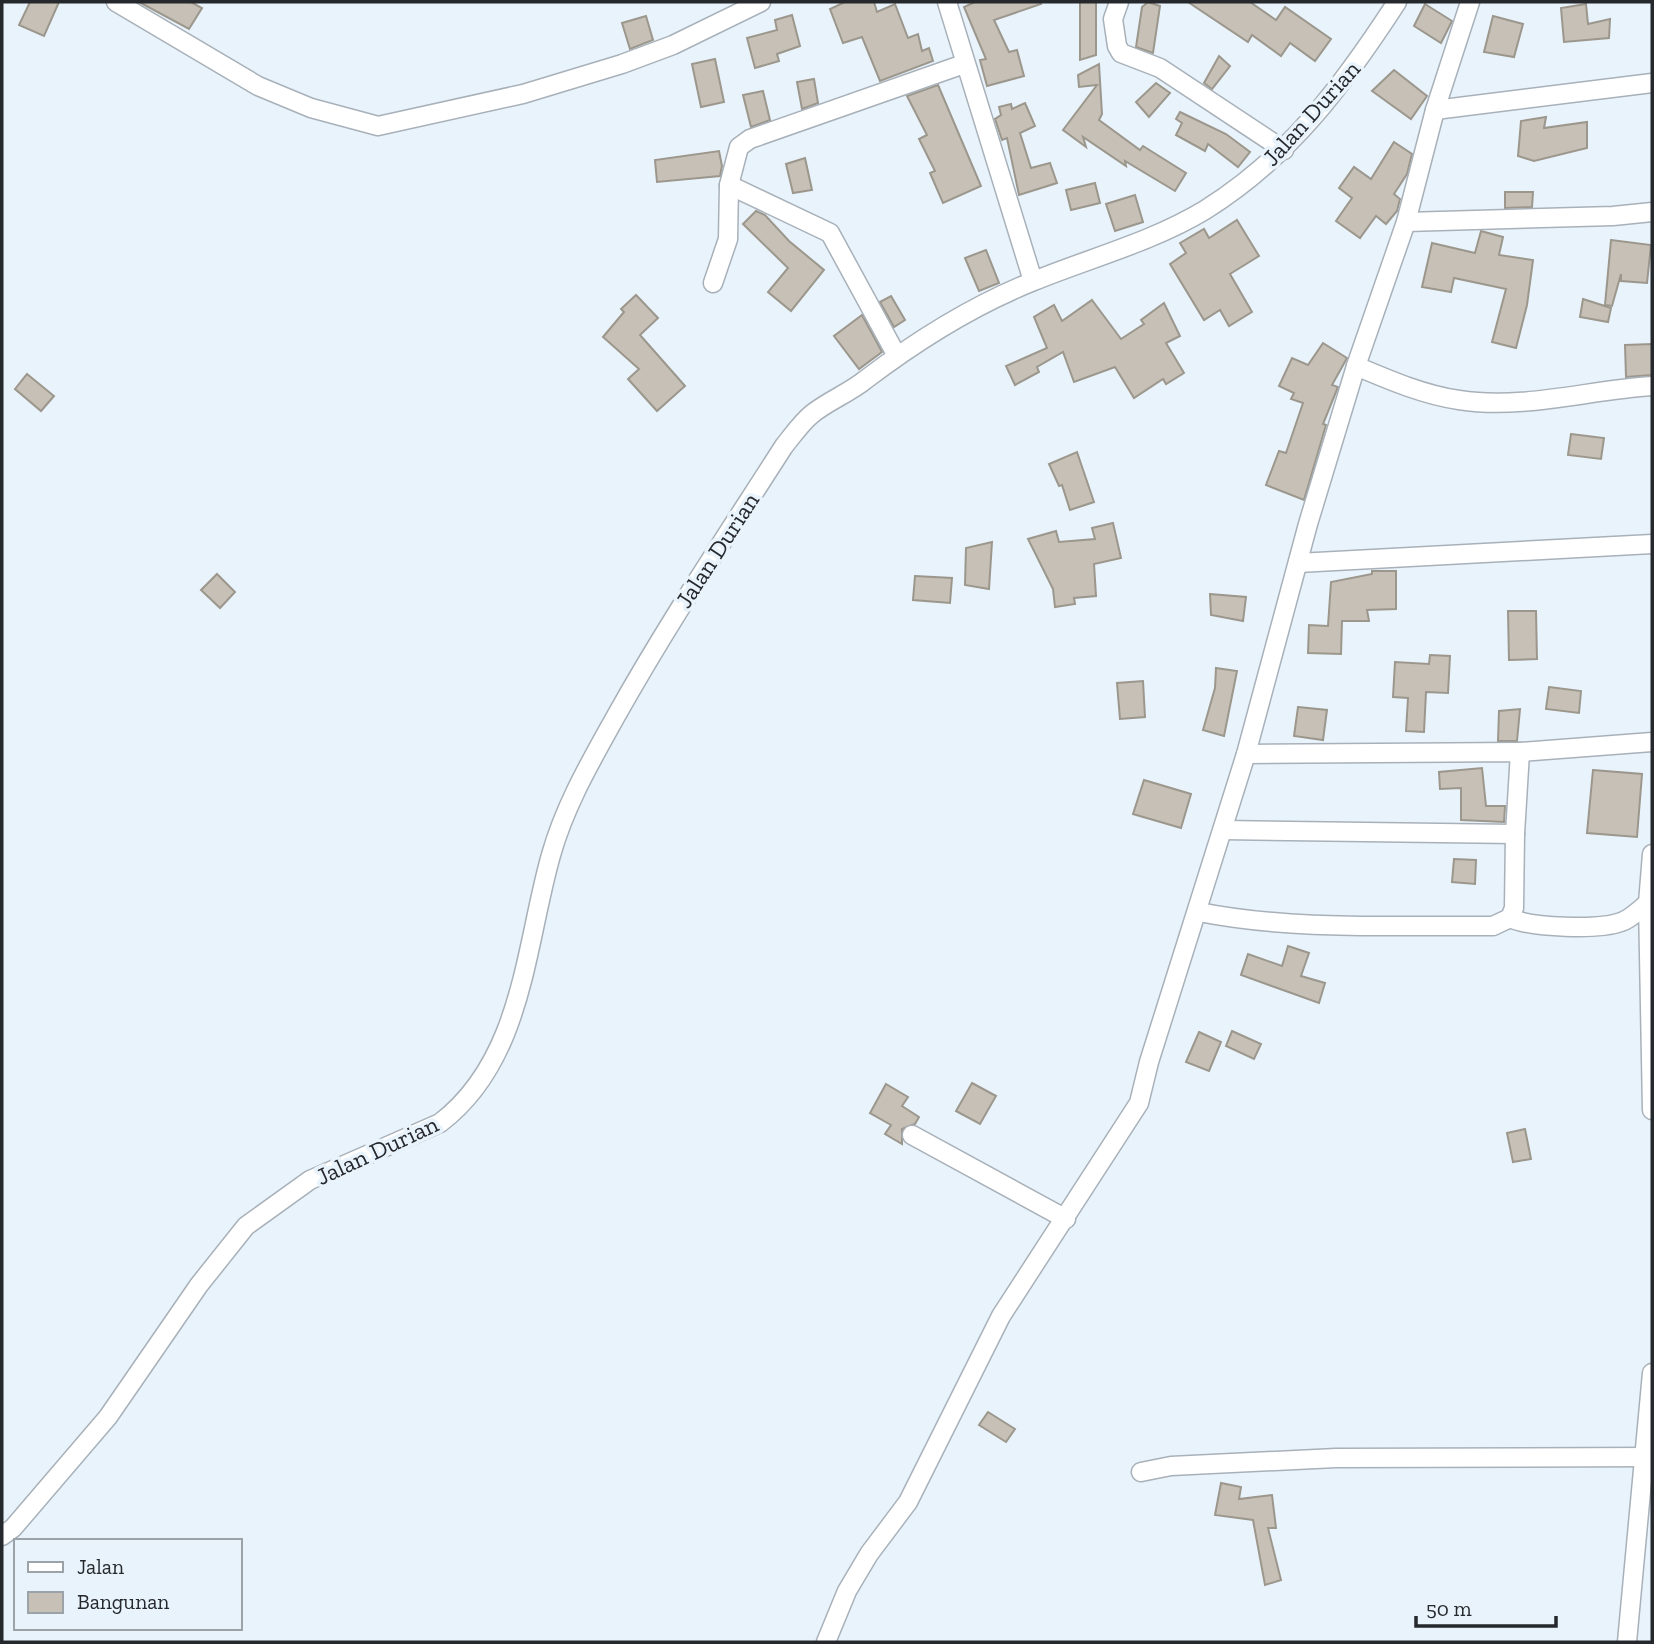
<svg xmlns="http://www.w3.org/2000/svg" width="1654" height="1644" font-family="'Zilla Slab',serif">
	<rect width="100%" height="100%" fill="#e9f3fb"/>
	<g fill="#c6c0b6" stroke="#9c978d" stroke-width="2">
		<polygon points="30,2 59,2 44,36 19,25"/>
		<polygon points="139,2 191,2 202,8 189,29"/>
		<polygon points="845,2 874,2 877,12 895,4 908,38 918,34 922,51 929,48 933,61 880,81 862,37 843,43 830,9"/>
		<polygon points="975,2 1040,2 1041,4 994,20 1009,52 1017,50 1024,76 987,86 980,60 986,59 964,7"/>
		<polygon points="1080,2 1096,2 1096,55 1080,60"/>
		<polygon points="1148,2 1160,6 1153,53 1136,47 1142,7"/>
		<polygon points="1188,2 1250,2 1276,20 1285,7 1331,39 1315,61 1290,43 1281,56 1252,35 1248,42"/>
		<polygon points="1425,4 1452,21 1441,43 1414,26"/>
		<polygon points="1586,4 1588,24 1610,19 1609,38 1564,42 1561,8"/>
		<polygon points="792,15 800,46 777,54 779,61 755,68 747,38 777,30 775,20"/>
		<polygon points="646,16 653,40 630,49 622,23"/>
		<polygon points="1493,16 1523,24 1514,57 1484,52"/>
		<polygon points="1219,56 1230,66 1212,89 1204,83"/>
		<polygon points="715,59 724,102 701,107 692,64"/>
		<polygon points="1099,64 1102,114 1099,120 1140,150 1143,146 1186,173 1175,191 1125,161 1126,166 1083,137 1086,147 1063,130 1097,85 1079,87 1078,75"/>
		<polygon points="1394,70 1427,96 1411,119 1372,91"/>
		<polygon points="814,79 818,103 802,109 797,82"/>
		<polygon points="1156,83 1170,93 1149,117 1136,102"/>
		<polygon points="938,85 981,186 943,203 930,173 935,171 919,139 927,135 907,96"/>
		<polygon points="763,91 770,120 751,127 743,95"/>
		<polygon points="1025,103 1035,126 1020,133 1031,168 1050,163 1057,183 1019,195 1007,138 1002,140 995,119 1001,115 999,107 1011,104 1012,109"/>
		<polygon points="1180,112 1226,134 1250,152 1238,167 1208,144 1205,151 1176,135 1182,123 1176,119"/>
		<polygon points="1546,117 1544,128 1587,122 1587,148 1534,161 1518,156 1521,121"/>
		<polygon points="1394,142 1412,154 1407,174 1394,194 1400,199 1397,211 1386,224 1376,216 1360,238 1336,221 1352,198 1339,188 1354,167 1371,179"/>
		<polygon points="719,151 722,166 720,176 657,182 655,160"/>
		<polygon points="805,158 812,190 793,193 786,164"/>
		<polygon points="1095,183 1100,203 1071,210 1066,190"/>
		<polygon points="1505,192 1533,192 1532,207 1505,208"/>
		<polygon points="1135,195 1143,222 1115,231 1106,204"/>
		<polygon points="756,211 765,215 789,241 824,270 791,311 768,292 788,268 743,224"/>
		<polygon points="1237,220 1259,256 1230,274 1252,312 1229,326 1220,310 1204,320 1170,264 1186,253 1180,243 1204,229 1209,238"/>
		<polygon points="1481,231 1503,237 1499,255 1533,260 1527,305 1516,348 1492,342 1506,289 1454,278 1451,292 1422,287 1432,243 1475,253"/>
		<polygon points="1611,240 1651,245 1647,283 1621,281 1621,274 1612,306 1605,305"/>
		<polygon points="986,250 999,283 979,291 965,258"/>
		<polygon points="636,295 658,318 640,335 685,386 657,411 628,379 639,369 603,337 624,312 621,309"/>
		<polygon points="891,296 905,320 894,327 880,302"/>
		<polygon points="1583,299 1611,308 1608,322 1580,317"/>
		<polygon points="1092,300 1121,339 1144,324 1141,320 1164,303 1180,336 1166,343 1184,373 1166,384 1163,379 1134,398 1115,367 1074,382 1063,352 1037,367 1039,372 1015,385 1006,366 1047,348 1034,317 1054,305 1062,321"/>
		<polygon points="862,315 882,352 859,369 834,336"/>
		<polygon points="1323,343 1347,358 1332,385 1338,387 1323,424 1326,425 1304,500 1266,485 1279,451 1286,453 1303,403 1291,399 1294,393 1279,386 1292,358 1308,365"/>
		<polygon points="1652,344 1652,375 1626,377 1625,345"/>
		<polygon points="27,374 54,396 41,411 15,389"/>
		<polygon points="1571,434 1604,438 1601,459 1568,455"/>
		<polygon points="1077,452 1094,502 1070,510 1062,485 1059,486 1049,464"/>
		<polygon points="1113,523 1121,558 1094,564 1096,596 1074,598 1075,604 1055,607 1053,589 1028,539 1056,531 1059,542 1095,539 1092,528"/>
		<polygon points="992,542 989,589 965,585 966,548"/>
		<polygon points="1372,571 1396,571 1396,609 1367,610 1369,621 1342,621 1341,654 1308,653 1309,625 1328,626 1331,582 1372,574"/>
		<polygon points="217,574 235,592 220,608 201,590"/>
		<polygon points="915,576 952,578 950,603 913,600"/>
		<polygon points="1210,594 1246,597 1243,621 1211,615"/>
		<polygon points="1508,611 1536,611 1537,659 1509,660"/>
		<polygon points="1430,655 1450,656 1448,693 1426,692 1424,732 1406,731 1408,698 1393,697 1395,662 1429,664"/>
		<polygon points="1216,668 1237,671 1224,736 1203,730 1215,688"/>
		<polygon points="1143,681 1145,717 1120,719 1117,683"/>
		<polygon points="1549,687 1581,691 1579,713 1546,709"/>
		<polygon points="1298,707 1327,710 1323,740 1294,736"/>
		<polygon points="1520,709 1517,741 1498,741 1499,711"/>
		<polygon points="1482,768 1486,806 1505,806 1504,822 1461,820 1461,788 1440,789 1439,772"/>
		<polygon points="1593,770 1642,774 1637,837 1587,833"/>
		<polygon points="1144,780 1191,794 1181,828 1133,814"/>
		<polygon points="1454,859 1476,860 1475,884 1452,882"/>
		<polygon points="1288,946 1309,953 1301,976 1325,983 1319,1003 1241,975 1248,954 1282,966"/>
		<polygon points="1232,1031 1261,1044 1254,1059 1226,1046"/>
		<polygon points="1199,1032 1221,1042 1209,1071 1186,1062"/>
		<polygon points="972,1083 996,1096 980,1124 956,1111"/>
		<polygon points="886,1084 908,1097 902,1106 919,1117 915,1124 902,1129 902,1144 885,1134 891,1125 870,1113"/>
		<polygon points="1525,1129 1531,1159 1513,1162 1507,1133"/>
		<polygon points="988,1412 1015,1429 1006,1442 979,1425"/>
		<polygon points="1221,1483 1241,1487 1239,1499 1272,1495 1276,1528 1268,1528 1281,1580 1265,1585 1253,1520 1215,1515"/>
	</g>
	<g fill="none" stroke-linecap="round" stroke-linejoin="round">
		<defs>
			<g id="minor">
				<polyline points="116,2 258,86 311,108 378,126 523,94 622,64 673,45 761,2"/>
				<polyline points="947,2 1033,281"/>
				<polyline points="1119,2 1113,19 1117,46 1121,53 1160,68 1284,150"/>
				<polyline points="1435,110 1470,2"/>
				<polyline points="729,185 739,147 750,139 964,64"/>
				<polyline points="1406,222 1613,216 1652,212"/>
				<polyline points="713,283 728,239 729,185 830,233 897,356"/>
				<path d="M1356 366C1389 380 1424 395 1459 400 1524 410 1588 390 1652 386"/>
				<polyline points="1298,563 1652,544"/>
				<polyline points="1520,752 1652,742"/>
				<polyline points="1223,830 1515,834 1520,752 1246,754"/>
				<polyline points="1652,854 1648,903 1652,1110"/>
				<path d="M1199 912C1295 931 1395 925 1493 926L1510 918 1514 908 1515 834"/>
				<path d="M1510 918C1532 928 1599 930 1621 922 1631 919 1640 909 1648 903"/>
				<polyline points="912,1135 1066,1219"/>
				<polyline points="1141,1472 1171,1466 1336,1458 1652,1457"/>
				<path d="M2 1536 13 1528 108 1417 199 1285 246 1226 310 1180 440 1123C523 1060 525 946 551 855 565 805 591 761 616 716 668 623 727 535 784 446 793 435 801 423 812 414 828 401 849 393 865 380 915 342 976 304 1034 281 1090 258 1152 242 1205 210 1291 156 1343 85 1397 2"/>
				<polyline points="826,1642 847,1591 869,1554 908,1502 1001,1316 1139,1103 1149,1062 1246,754 1308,524 1356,366 1406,222 1435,110 1652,83"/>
				<polyline points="1627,1642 1652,1373"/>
			</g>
		</defs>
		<use href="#minor" stroke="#a8b1b9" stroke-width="21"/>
		<use href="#minor" stroke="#fff" stroke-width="18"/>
	</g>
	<g text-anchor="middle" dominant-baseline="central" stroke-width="7" stroke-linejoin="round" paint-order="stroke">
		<g font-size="24" fill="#25282c" stroke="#e9f3fb">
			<text transform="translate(1311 113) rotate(-48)">Jalan Durian</text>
			<text transform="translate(717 550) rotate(-57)">Jalan Durian</text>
			<text transform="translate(377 1150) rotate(-25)">Jalan Durian</text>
		</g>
	</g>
	<rect width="1654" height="1644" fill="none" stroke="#25282c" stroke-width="7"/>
	<rect x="14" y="1539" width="228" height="91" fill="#e9f3fb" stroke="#9ba2a8" stroke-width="2"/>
	<rect x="28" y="1562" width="35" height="10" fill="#ffffff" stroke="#9ba2a8" stroke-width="2"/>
	<text x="77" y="1574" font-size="21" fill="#25282c">Jalan</text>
	<rect x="28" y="1592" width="35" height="21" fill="#c6c0b6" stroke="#9ba2a8" stroke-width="2"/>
	<text x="77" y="1609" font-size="21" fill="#25282c">Bangunan</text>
	<path d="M1416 1616v10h140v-10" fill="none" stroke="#25282c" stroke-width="3.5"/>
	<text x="1426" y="1616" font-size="21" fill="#25282c" stroke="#e9f3fb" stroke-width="5" paint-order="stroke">50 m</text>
</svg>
